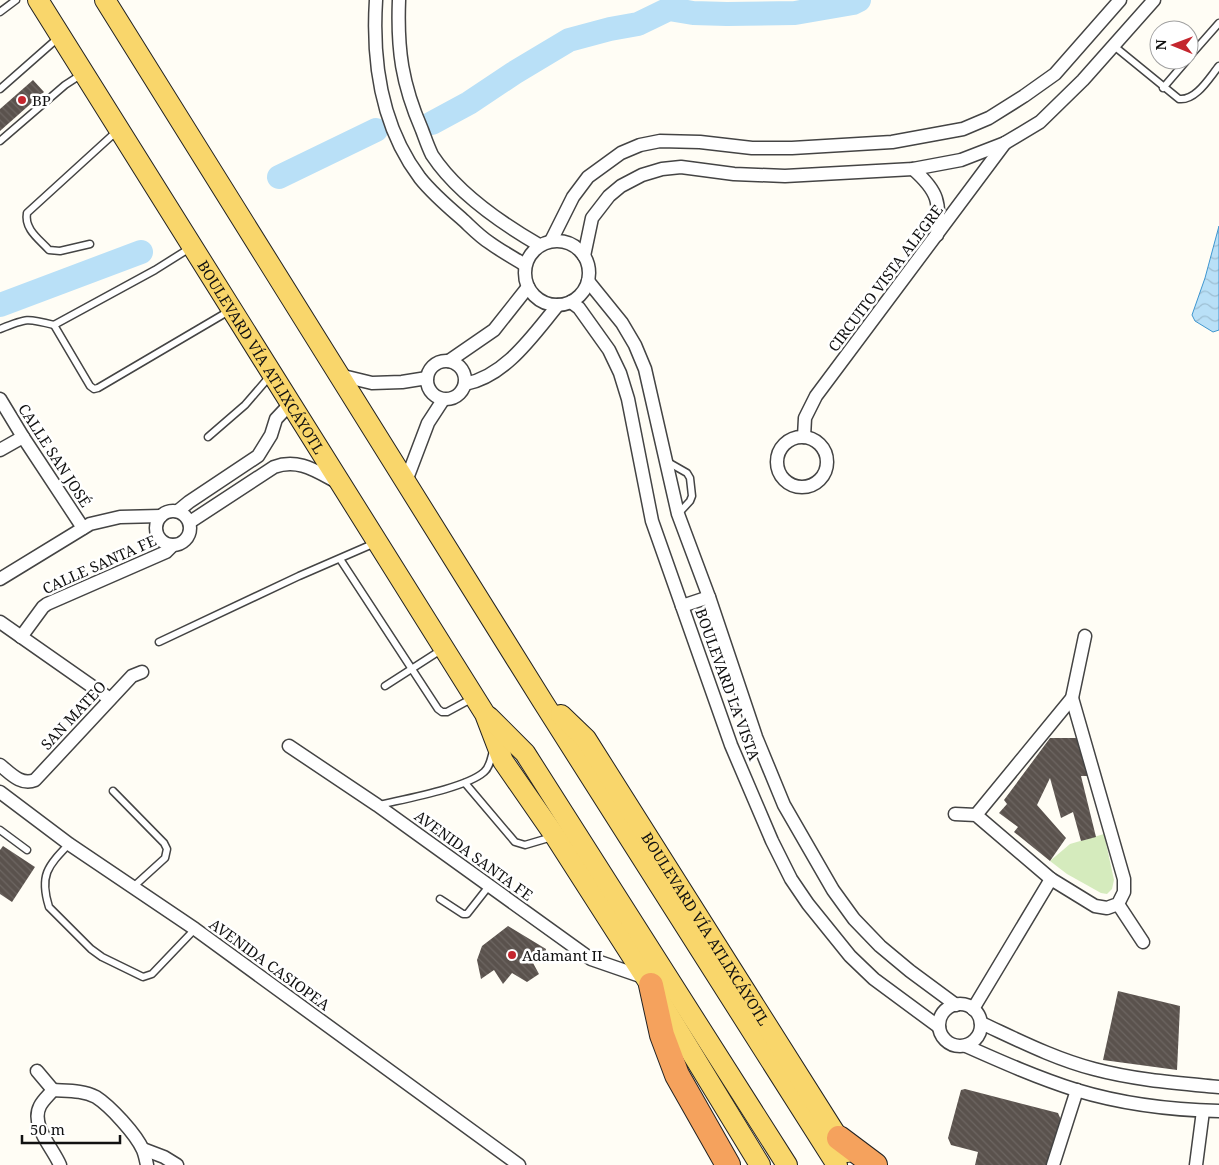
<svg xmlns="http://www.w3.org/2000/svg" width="1219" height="1165" font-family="'Noto Serif',serif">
	<defs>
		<pattern id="water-waves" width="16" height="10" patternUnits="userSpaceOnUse" patternTransform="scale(1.25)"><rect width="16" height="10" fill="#b9e0f7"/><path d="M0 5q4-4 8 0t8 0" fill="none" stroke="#9ebfd3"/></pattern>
		<pattern id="building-back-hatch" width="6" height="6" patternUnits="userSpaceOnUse" patternTransform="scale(1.25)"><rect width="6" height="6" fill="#5a524d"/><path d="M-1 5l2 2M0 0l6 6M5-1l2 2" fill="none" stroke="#6d6662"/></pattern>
	</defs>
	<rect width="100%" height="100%" fill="#fffdf5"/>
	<polygon fill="#d5ebbd" points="1104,834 1114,880 1112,889 1107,894 1101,893 1067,874 1050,861 1070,844"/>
	<polygon fill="url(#water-waves)" stroke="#3f96cf" points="1219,226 1219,330 1213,332 1195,321 1192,315 1205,278"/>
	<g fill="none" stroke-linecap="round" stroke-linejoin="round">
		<g stroke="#b9e0f7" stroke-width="24">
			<polyline points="432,123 469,103 514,73 569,40 610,29 638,24 669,9 693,13 727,14 795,13 853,3 859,0"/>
			<polyline points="279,177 376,130"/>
			<polyline points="0,305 141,252"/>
		</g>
	</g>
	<g fill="url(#building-back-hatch)">
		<polygon points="33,80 44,92 0,131 0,109"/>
		<polygon points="1050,738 1077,738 1088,776 1081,776 1096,837 1081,841 1073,812 1061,818 1050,778 1037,805 1066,838 1050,861 1014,832 1018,827 999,813 1007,804 1004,800"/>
		<polygon points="3,846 35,867 12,902 0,894 0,850"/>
		<polygon points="508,926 546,949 544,962 533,963 539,974 527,982 512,973 503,984 494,970 481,979 477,960 482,946"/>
		<polygon points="1118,991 1180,1006 1177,1070 1103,1060"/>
		<polygon points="965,1089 1058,1113 1061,1120 1049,1165 975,1165 978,1152 951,1145 948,1138 961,1090"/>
	</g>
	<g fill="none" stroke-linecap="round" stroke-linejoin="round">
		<defs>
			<g id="lane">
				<polyline points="0,12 16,0"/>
				<path d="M1114 46 1179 99C1196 101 1209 78 1219 66"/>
				<polyline points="1189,57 1219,23"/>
				<polyline points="1163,88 1187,60"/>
				<polyline points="0,89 58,38"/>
				<polyline points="0,141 65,85 82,74"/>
				<path d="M90 244 60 251 49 250C39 239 24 229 27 213L117 131"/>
				<polyline points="190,248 155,270 54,325 90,386 94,389 98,388 229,311"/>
				<path d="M0 329C27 318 27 318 54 325"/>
				<polyline points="208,437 245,405 270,376"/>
				<polyline points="666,461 687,473 690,478 692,496 690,501 678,514"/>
				<polyline points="340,559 438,709 442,712 447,712 471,699"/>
				<polyline points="159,642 299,576 375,543"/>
				<polyline points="385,686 441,650"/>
				<polyline points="465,783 515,842 525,845 552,837"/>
				<polyline points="113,791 164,843 167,849 165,858 132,888"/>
				<path d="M379 805C404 799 466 788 484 772 490 767 491 758 493 751"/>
				<polyline points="0,830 27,850"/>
				<path d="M69 844C48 866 39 875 49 907L91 949 102 957 143 977 152 974 195 929"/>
				<polyline points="440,899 463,914 467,914 489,886"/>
			</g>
			<g id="street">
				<path d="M376 0C372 63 381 126 420 178 432 193 447 206 461 218 470 226 479 236 490 243 501 251 514 258 525 265"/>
				<path d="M399 0C397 50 402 84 422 130 425 138 428 147 432 155 457 193 501 223 539 245"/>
				<path d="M913 169C939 192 940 202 937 235"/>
				<polyline points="551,241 573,197 588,177 621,153 640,145 660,141 700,142 752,148 792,148 892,142 963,129 989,118 1024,96 1055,74 1120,0"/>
				<circle cx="557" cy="273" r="32"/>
				<polyline points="584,256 592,218 609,196 621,186 642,175 662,169 681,167 734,174 785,176 913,169 961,160 1005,143 1040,122 1083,80 1154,0"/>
				<polyline points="588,281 622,323 635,345 645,369 678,514 709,597 756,737 784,805 833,890 854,919 880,946 910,971 956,1005"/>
				<polyline points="571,302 579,308 609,350 620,373 628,399 652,521 731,745 772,841 791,879 808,904 850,956 874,979 939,1027"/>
				<polyline points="449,361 494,330 528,287"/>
				<circle cx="446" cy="380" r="19"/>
				<polyline points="339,375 372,383 402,382 427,378"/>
				<path d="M465 384C506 376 533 335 558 305"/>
				<polyline points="0,399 23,437 83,528"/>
				<polyline points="804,437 805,418 816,396 1005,143"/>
				<circle cx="802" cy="462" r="25"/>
				<polyline points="0,450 23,437"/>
				<polyline points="406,481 428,423 443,400"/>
				<circle cx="173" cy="528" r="17"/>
				<polyline points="178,511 189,502 258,456 271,435 276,419 291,403"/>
				<path d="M190 522 274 467C298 458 316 471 337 482"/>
				<polyline points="0,579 90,524 120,517 161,516"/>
				<polyline points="682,606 709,597"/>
				<polyline points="0,622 110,699"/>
				<polyline points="21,637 43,607 47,604 166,552 173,545"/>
				<polyline points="289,746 377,805 591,959 646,978"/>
				<path d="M0 765C10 773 21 786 35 780L132 676 142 672"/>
				<polyline points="0,792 69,844 195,929 519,1165"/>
				<polyline points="955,814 976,815 1051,879 1095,906 1107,908 1118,904 1124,892 1124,879 1072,698"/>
				<polyline points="976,815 1072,698 1085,636"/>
				<polyline points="1118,904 1143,942"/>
				<circle cx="960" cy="1025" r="21"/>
				<polyline points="973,1009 1051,879"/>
				<path d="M981 1023C1018 1040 1055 1059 1094 1069 1135 1080 1177 1083 1219 1087"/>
				<path d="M966 1046C1002 1062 1038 1078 1076 1090 1122 1104 1171 1110 1219 1111"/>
				<polyline points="37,1071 53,1090"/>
				<path d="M53 1090C67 1091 83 1090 96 1097 110 1106 136 1134 143 1150 145 1155 146 1160 147 1165"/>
				<path d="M53 1090C49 1095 43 1100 40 1106 30 1125 53 1148 60 1165"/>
				<polyline points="143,1149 164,1157 177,1165"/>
				<polyline points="1053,1165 1077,1090"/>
				<polyline points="1196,1165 1203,1111"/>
			</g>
			<g id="primary">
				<path id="s1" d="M38 0 485 714 503 761 555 836 646 978 760 1165"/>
				<polyline points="105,0 543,702 837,1165"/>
				<path id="s2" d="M561 715 586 739 847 1152"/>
				<polyline points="489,717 525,753 787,1165"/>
			</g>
			<g id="highway">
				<polyline points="651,985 662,1035 677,1075 728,1165"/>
				<polyline points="839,1138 875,1165"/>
			</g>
		</defs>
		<use href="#lane" stroke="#444" stroke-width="9"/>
		<use href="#street" stroke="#444" stroke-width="15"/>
		<use href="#primary" stroke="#222" stroke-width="22"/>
		<use href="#highway" stroke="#222" stroke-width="26"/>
		<use href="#lane" stroke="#fff" stroke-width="6"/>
		<use href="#street" stroke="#fff" stroke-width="12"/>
		<use href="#primary" stroke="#f9d66b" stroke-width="20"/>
		<use href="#highway" stroke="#f5a25d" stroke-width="24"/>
	</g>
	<g fill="#c4262e" stroke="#fff" stroke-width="2">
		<circle cx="22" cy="100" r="5"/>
		<circle cx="512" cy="955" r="5"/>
	</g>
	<g text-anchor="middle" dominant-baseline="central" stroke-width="5" stroke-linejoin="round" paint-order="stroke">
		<g font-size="15" fill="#111" stroke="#fff" text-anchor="start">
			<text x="32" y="100">BP</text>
			<text x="522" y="955">Adamant II</text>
		</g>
		<g font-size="15" fill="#111" stroke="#fff">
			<text transform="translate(885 278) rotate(-53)">CIRCUITO VISTA ALEGRE</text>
			<text stroke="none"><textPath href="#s1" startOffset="421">BOULEVARD VÍA ATLIXCÁYOTL</textPath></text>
			<text transform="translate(55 455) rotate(57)">CALLE SAN JOSÉ</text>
			<text transform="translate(99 564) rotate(-24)">CALLE SANTA FE</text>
			<text transform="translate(728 684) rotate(70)">BOULEVARD LA VISTA</text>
			<text transform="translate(73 715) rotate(-47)">SAN MATEO</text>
			<text transform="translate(474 855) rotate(36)">AVENIDA SANTA FE</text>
			<text stroke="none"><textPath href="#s2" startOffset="259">BOULEVARD VÍA ATLIXCÁYOTL</textPath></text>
			<text transform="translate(270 964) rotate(36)">AVENIDA CASIOPEA</text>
		</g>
	</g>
	<g transform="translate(1174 45) rotate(271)"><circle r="24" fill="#ffffff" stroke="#a0a0a0"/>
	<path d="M0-4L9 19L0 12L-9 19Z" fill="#c4262e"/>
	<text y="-8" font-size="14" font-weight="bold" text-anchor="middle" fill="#111111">N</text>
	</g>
	<path d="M22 1135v8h98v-8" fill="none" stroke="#111111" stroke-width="2.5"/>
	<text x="30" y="1135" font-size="15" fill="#111111" stroke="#ffffff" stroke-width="4" paint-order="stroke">50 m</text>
</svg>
